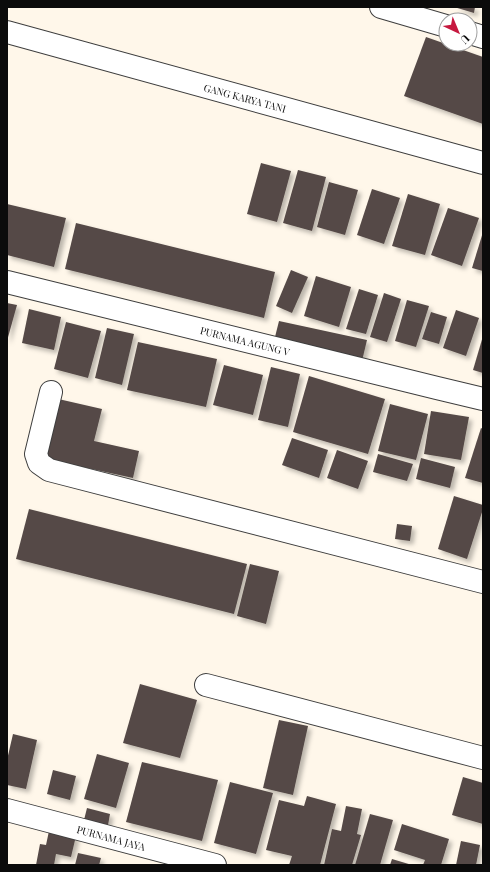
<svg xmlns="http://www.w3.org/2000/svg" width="490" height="872" font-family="'Playfair Display',serif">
	<defs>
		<filter id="shadow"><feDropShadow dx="3.5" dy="3.5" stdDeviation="2" flood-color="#0004"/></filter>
	</defs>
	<rect width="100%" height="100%" fill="#fff7ea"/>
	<g fill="#554a47" filter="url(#shadow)">
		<polygon points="454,7 475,7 474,13"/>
		<polygon points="426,37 483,57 483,124 404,96"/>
		<polygon points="261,163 291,171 277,222 247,214"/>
		<polygon points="298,170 326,177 312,231 283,223"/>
		<polygon points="329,182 358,190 345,235 317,227"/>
		<polygon points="372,189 400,198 384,244 357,235"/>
		<polygon points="408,194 440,204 425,255 392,246"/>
		<polygon points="7,204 66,218 54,267 7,255"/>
		<polygon points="448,208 479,218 462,266 431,255"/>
		<polygon points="76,223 275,272 264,318 65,269"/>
		<polygon points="483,232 483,271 472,268"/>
		<polygon points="291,270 308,277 292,313 276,306"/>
		<polygon points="316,276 351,287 339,327 304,316"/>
		<polygon points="359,289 378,295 366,334 346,329"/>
		<polygon points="384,293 401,299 387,342 370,337"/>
		<polygon points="407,300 429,306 416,347 395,341"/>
		<polygon points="7,303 17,305 7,341"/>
		<polygon points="29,309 61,317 54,350 22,343"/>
		<polygon points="456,310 479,318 466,356 443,348"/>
		<polygon points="431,312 447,317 439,344 422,339"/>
		<polygon points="279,321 367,340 362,361 274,341"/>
		<polygon points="66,322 101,331 88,378 54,369"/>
		<polygon points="107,328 134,334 122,385 95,378"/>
		<polygon points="483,336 483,373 473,370"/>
		<polygon points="138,342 217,359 206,407 127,390"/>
		<polygon points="224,365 263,375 253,415 213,405"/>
		<polygon points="271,367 300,374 288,427 258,420"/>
		<polygon points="309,376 385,399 368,454 293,432"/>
		<polygon points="54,398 102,409 94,441 139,451 133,478 41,458"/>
		<polygon points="390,404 428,414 416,460 378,451"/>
		<polygon points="431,411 469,417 461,460 424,454"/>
		<polygon points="481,428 483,429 483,483 465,478"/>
		<polygon points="292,438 328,450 319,478 282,465"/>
		<polygon points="337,450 368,461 358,489 327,478"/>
		<polygon points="378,454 413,464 407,481 373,472"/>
		<polygon points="421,458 455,467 450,488 416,479"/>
		<polygon points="454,496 483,505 483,509 467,559 438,549"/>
		<polygon points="29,509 247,564 234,614 16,559"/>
		<polygon points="397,524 412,526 410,541 395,539"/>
		<polygon points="250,564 279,571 266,624 237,616"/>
		<polygon points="140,684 197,700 180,758 123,743"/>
		<polygon points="279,720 308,726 293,795 263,788"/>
		<polygon points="13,734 37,740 26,789 7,785 7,760"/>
		<polygon points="97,754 129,763 116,808 84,799"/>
		<polygon points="142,762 218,780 202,841 126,822"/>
		<polygon points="53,770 76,776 70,800 47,794"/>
		<polygon points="463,777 483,783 483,824 452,815"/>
		<polygon points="230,782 273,793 256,854 214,843"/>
		<polygon points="307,796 336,804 320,865 289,865 292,856 266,850 279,800 304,806"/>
		<polygon points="346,806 362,809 357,834 361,835 352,865 324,865 332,829 341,831"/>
		<polygon points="87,808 110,814 108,825 84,820"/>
		<polygon points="370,814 393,820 380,865 355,865"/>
		<polygon points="402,824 449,839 441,865 423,865 425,860 394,850"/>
		<polygon points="49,831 76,836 71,857 56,854 54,865 36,865 40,844 46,845"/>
		<polygon points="461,841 480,845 476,865 456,865"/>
		<polygon points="78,853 101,858 99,865 75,865"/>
		<polygon points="392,859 412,865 390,865"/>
	</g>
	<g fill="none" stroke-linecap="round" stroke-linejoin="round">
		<defs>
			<g id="minor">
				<polyline points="381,7 446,26"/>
				<polyline points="7,32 483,163"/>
				<polyline points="470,33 483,37"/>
				<polyline points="7,282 437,388 483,399"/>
				<polyline points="51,392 36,454 39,463 49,470 483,582"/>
				<polyline points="206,685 483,758"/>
				<polyline points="7,810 215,865"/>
			</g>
		</defs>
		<use href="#minor" stroke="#3e3e3e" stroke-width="24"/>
		<use href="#minor" stroke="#fff" stroke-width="22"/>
	</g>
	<g text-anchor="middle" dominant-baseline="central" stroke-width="4" stroke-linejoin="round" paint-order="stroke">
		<g font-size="10" fill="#0b0b0b" stroke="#fff">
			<text transform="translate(245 98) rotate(15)">GANG KARYA TANI</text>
			<text transform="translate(245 341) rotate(14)">PURNAMA AGUNG V</text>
			<text transform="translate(111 838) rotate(15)">PURNAMA JAYA</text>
		</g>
	</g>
	<rect width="490" height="872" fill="none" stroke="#0b0b0b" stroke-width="16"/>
	<g transform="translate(458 32) rotate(136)"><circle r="19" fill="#ffffff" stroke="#9d9d9d"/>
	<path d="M0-3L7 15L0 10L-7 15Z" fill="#c6183f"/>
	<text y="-6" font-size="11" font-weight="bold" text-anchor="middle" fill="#0b0b0b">U</text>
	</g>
</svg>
